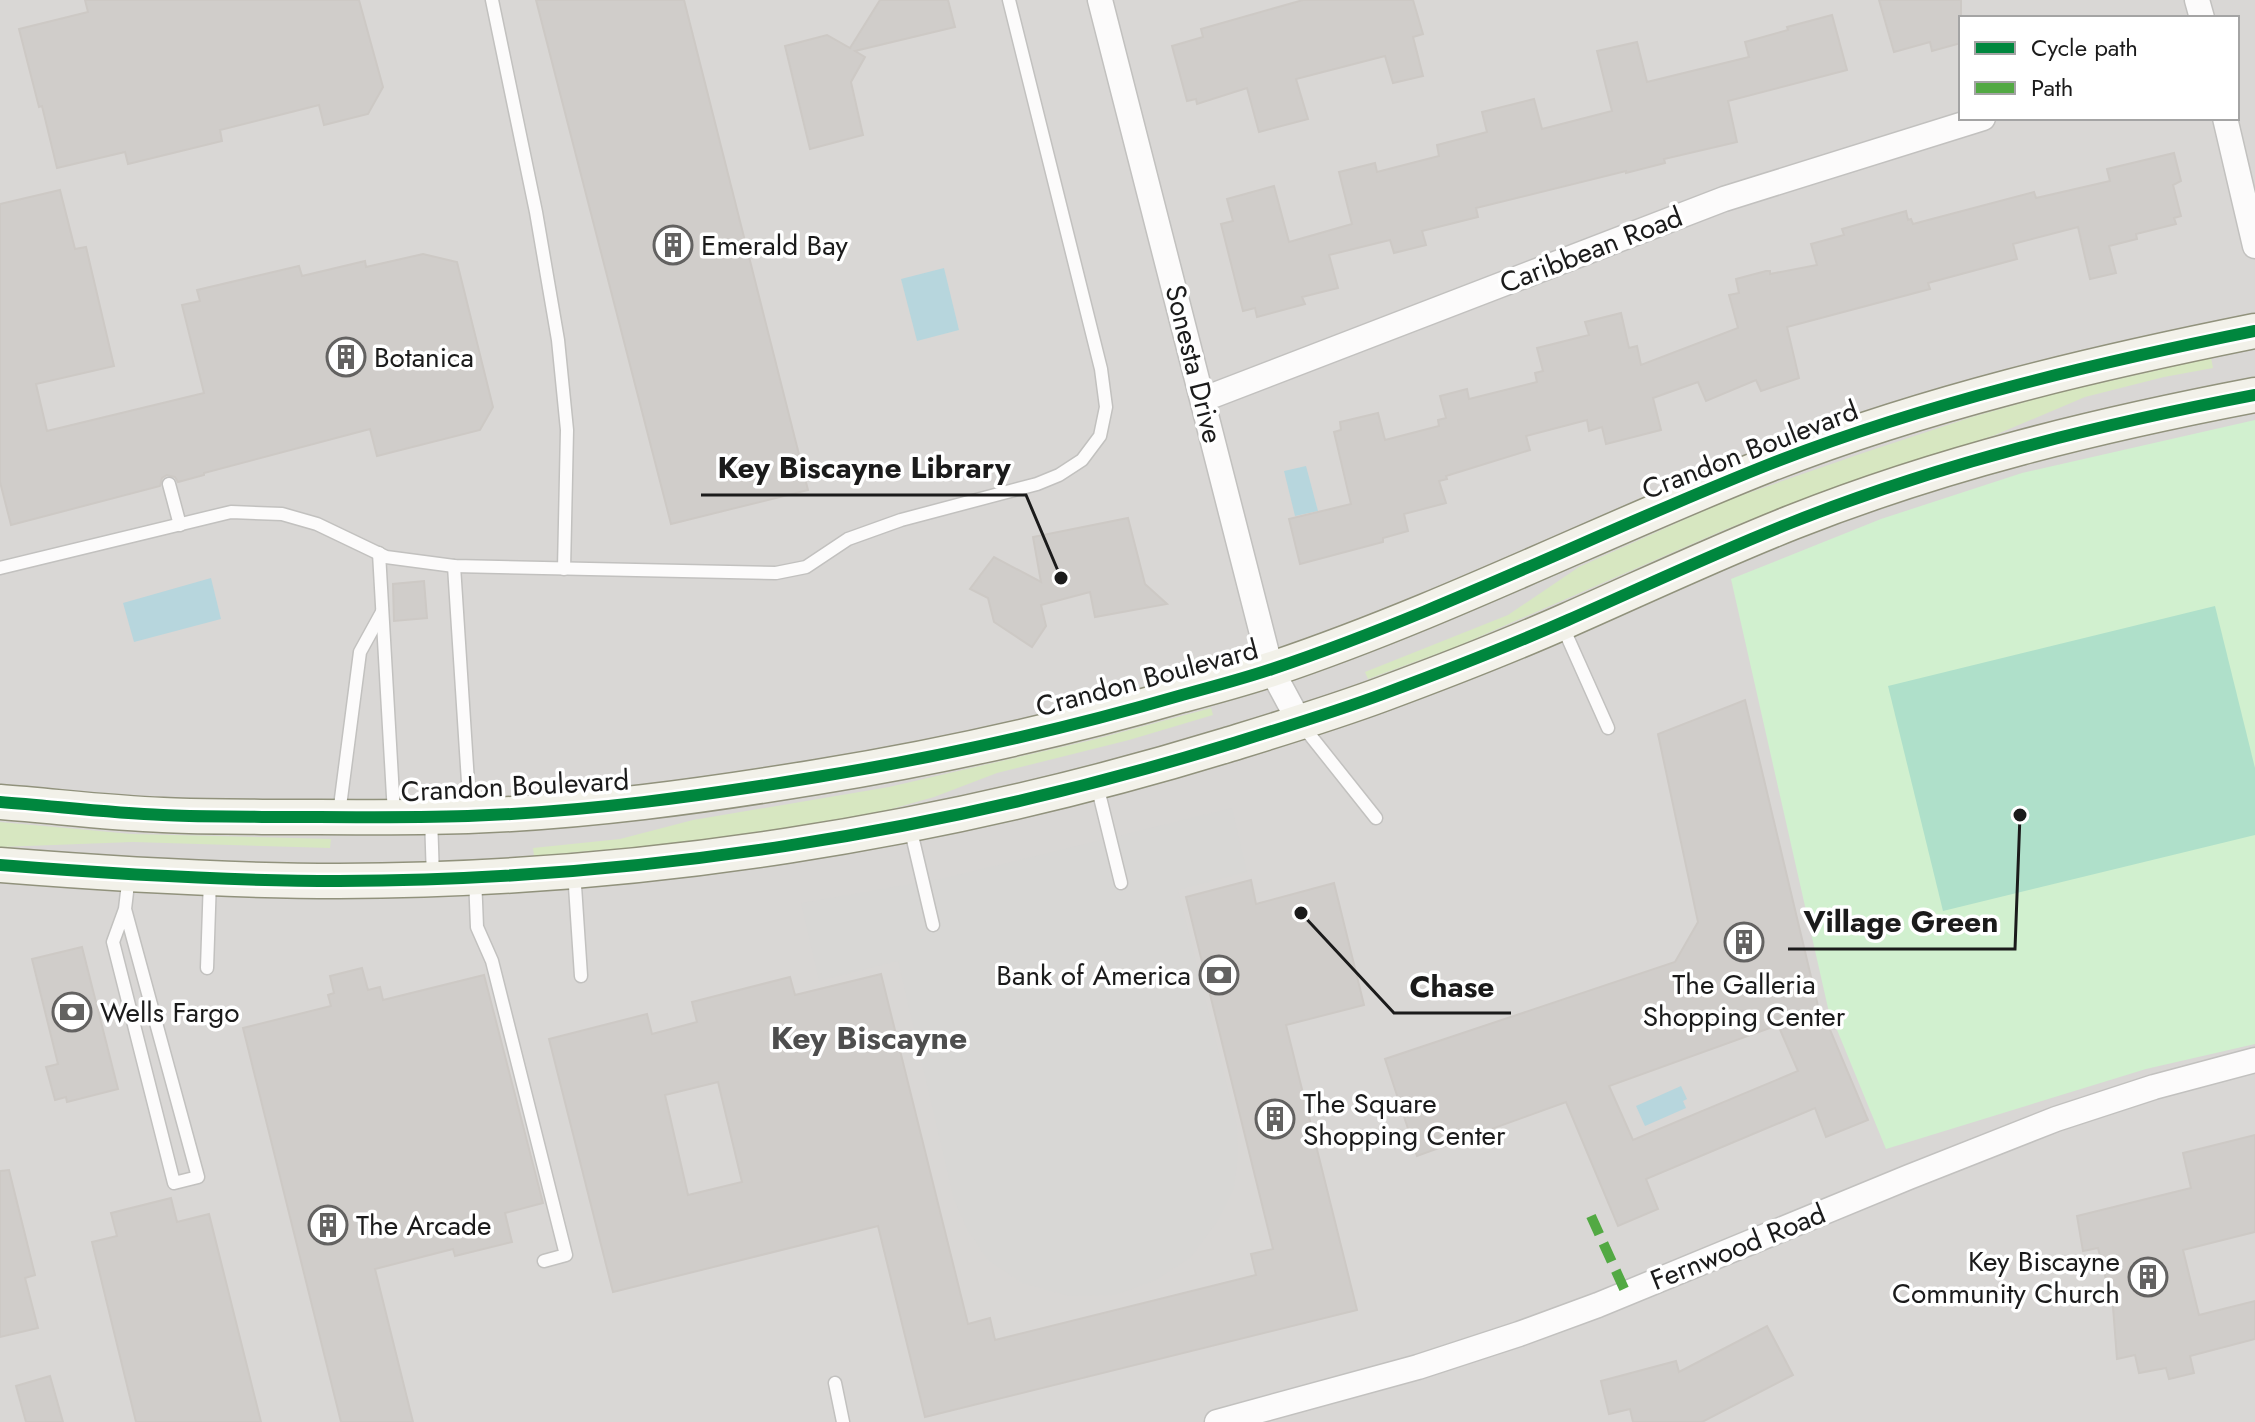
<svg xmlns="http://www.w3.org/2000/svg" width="2255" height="1422" font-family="Jost,sans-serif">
	<rect width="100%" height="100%" fill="#eae7e3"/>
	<path fill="#d9d7d5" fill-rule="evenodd" d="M0 0H2255V1422H0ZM1961 18H2237V118H1961Z"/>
	<g fill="#d7e7c1">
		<polygon points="2211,358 2213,368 2164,377 2085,397 1995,435 1818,493 1724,530 1458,646 1368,679 1365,672 1508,615 1579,567 1728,500 1863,453 1972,417 2053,394"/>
		<polygon points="1211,708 1213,715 1129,740 997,773 934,797 884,811 790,827 681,843 534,856 533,848 620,839 693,820 889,787 1092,740"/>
		<polygon points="0,822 132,834 331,839 330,848 133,842 0,847"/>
	</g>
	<polygon fill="#d1f0cf" points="2255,420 2255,1044 2146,1069 1886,1149 1828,1008 1731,579 1881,519 2022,473"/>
	<polygon fill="#afe0ca" points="2215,606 2255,768 2255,835 1943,911 1888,686"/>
	<polygon fill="#d8d7d5" points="1232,808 1247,872 1178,890 1237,1126 1238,1155 1234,1188 1217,1222 1191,1257 1156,1280 1115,1295 1069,1296 1022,1283 988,1260 968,1231 954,1200 898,961 819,981 801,903 945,878"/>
	<g fill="#b7d6dd">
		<polygon points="944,268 959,330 917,341 901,279"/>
		<polygon points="1306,466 1318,511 1295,516 1284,471"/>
		<polygon points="211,578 221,619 134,642 123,603"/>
		<polygon points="1681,1086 1687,1099 1683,1101 1686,1108 1645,1126 1636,1106"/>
	</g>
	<g fill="#d0cdca" stroke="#cdc9c5" stroke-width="2" fill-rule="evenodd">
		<polygon points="85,0 359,0 383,87 368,114 324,125 319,105 220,130 222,141 128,164 125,152 57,168 42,106 39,107 19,29 88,12"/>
		<polygon points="536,0 684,0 808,490 671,524"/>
		<polygon points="880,0 948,0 955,27 855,51 865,57 851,82 863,135 810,149 785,46 827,35 850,48"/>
		<polygon points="1303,0 1413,0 1423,34 1413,37 1423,76 1393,83 1385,56 1296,79 1308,119 1259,132 1247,88 1197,104 1196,99 1187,101 1172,46 1203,37 1201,29"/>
		<polygon points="1879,0 1961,0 1961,43 1932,51 1930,42 1894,52"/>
		<polygon points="1832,15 1847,70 1728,101 1737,142 1664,159 1665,163 1626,173 1626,171 1476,208 1478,217 1422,231 1426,245 1394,253 1390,240 1329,255 1338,288 1302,297 1305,304 1257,317 1255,308 1243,311 1221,224 1233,221 1227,199 1274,186 1289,242 1352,224 1339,172 1375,163 1377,172 1439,156 1437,145 1487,132 1482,112 1534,99 1542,129 1612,111 1597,51 1637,42 1647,82 1749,57 1745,42 1788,30 1787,27"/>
		<polygon points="2174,153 2181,181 2173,185 2181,216 2174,218 2176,224 2136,234 2137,239 2109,246 2116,273 2090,279 2078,227 2013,244 2017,259 1928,283 1930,289 1787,327 1799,378 1761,391 1756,380 1706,401 1698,382 1653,398 1661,430 1606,444 1602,427 1589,431 1587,420 1526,436 1530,450 1446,476 1447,479 1439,481 1446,503 1404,514 1408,531 1383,538 1383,542 1300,564 1289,519 1351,504 1334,432 1341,430 1340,422 1378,413 1385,440 1439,426 1438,420 1446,418 1440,396 1467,389 1469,399 1537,382 1535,373 1543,371 1537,348 1589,335 1585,322 1621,313 1629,348 1637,346 1641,365 1738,328 1729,295 1739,293 1736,279 1766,271 1770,271 1770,274 1817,265 1811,244 1844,235 1842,229 1906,211 1908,220 1911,219 1913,224 2034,192 2036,198 2110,181 2107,169"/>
		<polygon points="60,190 75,249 86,247 114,366 36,384 47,431 204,393 182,305 200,301 197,290 299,266 302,276 365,261 366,267 423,254 457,262 493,407 480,430 377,456 370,429 204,473 204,475 178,482 175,477 167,475 162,478 160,486 11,525 0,482 0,204"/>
		<polygon points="1128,518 1145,584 1167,604 1095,617 1090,592 1041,605 1046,626 1032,647 994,622 988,598 970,589 994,557 1041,582 1033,537"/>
		<polygon points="424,581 427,618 394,621 393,584"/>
		<path d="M1745 700 1823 1027 1828 1025 1868 1120 1826 1137 1815 1108 1646 1179 1658 1209 1618 1226 1566 1102 1417 1156 1385 1059 1675 962 1698 922 1658 734ZM1778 1025 1798 1071 1633 1140 1609 1086Z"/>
		<path d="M1251 880 1256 904 1334 883 1364 1005 1286 1025 1357 1310 925 1417 878 1226 613 1292 549 1039 647 1014 652 1034 697 1022 692 1002 790 977 795 995 881 974 968 1324 990 1318 995 1340 1256 1275 1251 1254 1273 1249 1186 897ZM718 1082 742 1182 688 1195 665 1095Z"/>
		<polygon points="82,947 118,1089 67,1102 66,1097 55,1100 46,1067 58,1064 32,959"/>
		<polygon points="362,968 368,990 380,987 383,1000 484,975 543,1203 505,1213 512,1242 455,1256 453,1249 375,1269 413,1422 341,1422 243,1028 331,1006 328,995 334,993 330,976"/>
		<polygon points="2255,1135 2255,1232 2183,1250 2199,1315 2255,1301 2255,1339 2190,1356 2194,1373 2169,1379 2166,1368 2139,1373 2135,1355 2117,1359 2113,1307 2098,1248 2083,1251 2077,1216 2191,1188 2183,1153"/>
		<polygon points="9,1170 35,1275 25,1278 38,1328 0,1337 0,1171"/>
		<polygon points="171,1198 177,1222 209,1214 261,1422 136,1422 92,1242 117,1236 111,1213"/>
		<polygon points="1767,1326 1793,1375 1702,1422 1633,1422 1630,1409 1609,1414 1601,1381 1676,1361 1679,1372"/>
		<polygon points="50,1376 63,1422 26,1422 16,1386"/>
	</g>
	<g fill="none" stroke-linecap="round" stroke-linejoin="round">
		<defs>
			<g id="service">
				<polyline points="492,0 536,212 558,340 567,430 564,569"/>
				<polyline points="169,484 180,525"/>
				<polyline points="379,553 394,814"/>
				<polyline points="454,566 470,813"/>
				<polyline points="0,568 231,512 282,514 317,524 386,557 454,566 776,573 806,567 848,539 901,520 1037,484 1059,475 1082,460 1100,436 1106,407 1101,369 1009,0"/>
				<polyline points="1562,625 1608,728"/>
				<polyline points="1302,725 1376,818"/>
				<polyline points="1097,785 1121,883"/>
				<polyline points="339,814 360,652 382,612"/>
				<polyline points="431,817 433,878"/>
				<polyline points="910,827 933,925"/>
				<polyline points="574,871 581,976"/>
				<polyline points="475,877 477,927 492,961 566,1255 544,1261"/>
				<polyline points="125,909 198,1177 174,1183 113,942 125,909 129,875"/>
				<polyline points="207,968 210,879"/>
				<polyline points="835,1383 843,1422"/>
			</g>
			<g id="minor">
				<polyline points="1100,0 1271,669 1300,723"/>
				<polyline points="2197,0 2202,18"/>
				<polyline points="2225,118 2255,246"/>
				<polyline points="1204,399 1724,199 1983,118"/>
				<polyline points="1217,1422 1418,1367 1519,1334 1598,1305 1909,1177 2056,1119 2154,1087 2255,1060"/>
			</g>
			<g id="secondary">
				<path d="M0 802C54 806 109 813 163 815 198 817 234 816 269 817 335 817 402 818 468 816 585 812 701 796 817 777 940 757 1062 730 1182 695 1212 687 1242 679 1272 669 1442 612 1603 530 1770 464 1926 403 2091 364 2255 331"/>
				<path d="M0 865C113 874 226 881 339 881 639 880 940 833 1227 745 1279 729 1332 713 1383 694 1445 671 1507 647 1568 620 1643 587 1717 552 1793 522 1942 463 2098 425 2255 395"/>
			</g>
		</defs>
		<use href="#service" stroke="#c2c1bf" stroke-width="15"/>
		<use href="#minor" stroke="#c2c1bf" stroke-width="27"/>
		<use href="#secondary" stroke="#91927c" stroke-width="37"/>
		<use href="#service" stroke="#fcfbfb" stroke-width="12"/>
		<use href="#minor" stroke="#fcfbfb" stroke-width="24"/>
		<use href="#secondary" stroke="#f2f1e9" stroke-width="34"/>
		<polyline stroke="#52a943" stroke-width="10" stroke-dasharray="20 10" stroke-linecap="butt" points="1591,1216 1626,1293"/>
		<defs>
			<g id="cycleway">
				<path d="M0 802C54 806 109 813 163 815 198 817 234 816 269 817 335 817 402 818 468 816 585 812 701 796 817 777 940 757 1062 730 1182 695 1212 687 1242 679 1272 669 1442 612 1603 530 1770 464 1926 403 2091 364 2255 331"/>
				<path d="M0 865C113 874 226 881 339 881 639 880 940 833 1227 745 1279 729 1332 713 1383 694 1445 671 1507 647 1568 620 1643 587 1717 552 1793 522 1942 463 2098 425 2255 395"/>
			</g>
		</defs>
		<use href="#cycleway" stroke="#fff" stroke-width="17"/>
		<use href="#cycleway" stroke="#00873e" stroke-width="12"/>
	</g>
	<defs>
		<symbol id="building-ring" viewBox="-11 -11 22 22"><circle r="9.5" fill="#fff" stroke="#636261" stroke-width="1.5"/><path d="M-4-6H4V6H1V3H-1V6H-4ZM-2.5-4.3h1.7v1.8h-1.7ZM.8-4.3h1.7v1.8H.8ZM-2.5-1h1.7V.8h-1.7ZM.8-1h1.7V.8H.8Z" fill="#636261"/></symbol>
		<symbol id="bank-ring" viewBox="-11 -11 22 22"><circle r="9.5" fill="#fff" stroke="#636261" stroke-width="1.5"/><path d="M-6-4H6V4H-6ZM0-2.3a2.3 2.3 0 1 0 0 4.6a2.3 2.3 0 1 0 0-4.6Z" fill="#636261"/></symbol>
	</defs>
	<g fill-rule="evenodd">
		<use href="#building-ring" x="651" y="223" width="44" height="44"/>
		<use href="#building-ring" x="324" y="335" width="44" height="44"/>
		<use href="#building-ring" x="1722" y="920" width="44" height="44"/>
		<use href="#bank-ring" x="1197" y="953" width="44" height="44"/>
		<use href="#bank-ring" x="50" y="990" width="44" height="44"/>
		<use href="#building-ring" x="1253" y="1097" width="44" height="44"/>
		<use href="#building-ring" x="306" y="1203" width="44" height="44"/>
		<use href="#building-ring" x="2126" y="1255" width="44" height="44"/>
	</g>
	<g text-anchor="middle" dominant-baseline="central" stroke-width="7" stroke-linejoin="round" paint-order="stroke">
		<g font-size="28" fill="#1b1b1b" stroke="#fff" text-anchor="start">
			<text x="701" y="245">Emerald Bay</text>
			<text x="374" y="357">Botanica</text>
			<text x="1191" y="975" text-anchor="end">Bank of America</text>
			<text x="1744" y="984" text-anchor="middle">The Galleria<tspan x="1744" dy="32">Shopping Center</tspan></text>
			<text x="100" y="1012">Wells Fargo</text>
			<text x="1303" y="1103">The Square<tspan x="1303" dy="32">Shopping Center</tspan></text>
			<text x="356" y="1225">The Arcade</text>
			<text x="2120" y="1261" text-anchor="end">Key Biscayne<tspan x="2120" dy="32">Community Church</tspan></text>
		</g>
		<g font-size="28" fill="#1b1b1b" stroke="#fff">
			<text transform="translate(1591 250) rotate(-21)">Caribbean Road</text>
			<text transform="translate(1194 364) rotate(76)">Sonesta Drive</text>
			<text transform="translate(1750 450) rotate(-21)">Crandon Boulevard</text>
			<text transform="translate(1147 678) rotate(-15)">Crandon Boulevard</text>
			<text transform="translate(515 786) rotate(-3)">Crandon Boulevard</text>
			<text transform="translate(1738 1247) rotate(-22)">Fernwood Road</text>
		</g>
		<g font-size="32" font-weight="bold" fill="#4e4e4e" stroke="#fff">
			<text x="869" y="1038">Key Biscayne</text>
		</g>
	</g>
	<path fill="none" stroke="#1b1b1b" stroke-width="3" d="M1061 578L1026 495H701M2020 815L2015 949H1788M1301 913L1394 1013H1511"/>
	<g fill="#1b1b1b" stroke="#fff" stroke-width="3">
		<circle cx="1061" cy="578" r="8"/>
		<circle cx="2020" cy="815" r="8"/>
		<circle cx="1301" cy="913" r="8"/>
	</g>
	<g font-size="30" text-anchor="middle" font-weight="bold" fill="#1b1b1b" stroke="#fff" stroke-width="7" stroke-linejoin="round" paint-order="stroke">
		<text x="864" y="478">Key Biscayne Library</text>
		<text x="1901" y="932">Village Green</text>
		<text x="1452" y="997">Chase</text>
	</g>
	<rect x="1959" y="16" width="280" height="104" fill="#ffffff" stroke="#a4a4a4" stroke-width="2"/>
	<rect x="1975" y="42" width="40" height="12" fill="#00873e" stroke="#a4a4a4" stroke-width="2"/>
	<text x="2031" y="56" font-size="24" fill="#1b1b1b">Cycle path</text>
	<rect x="1975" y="82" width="40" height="12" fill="#52a943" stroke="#a4a4a4" stroke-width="2"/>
	<text x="2031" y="96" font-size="24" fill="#1b1b1b">Path</text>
</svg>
